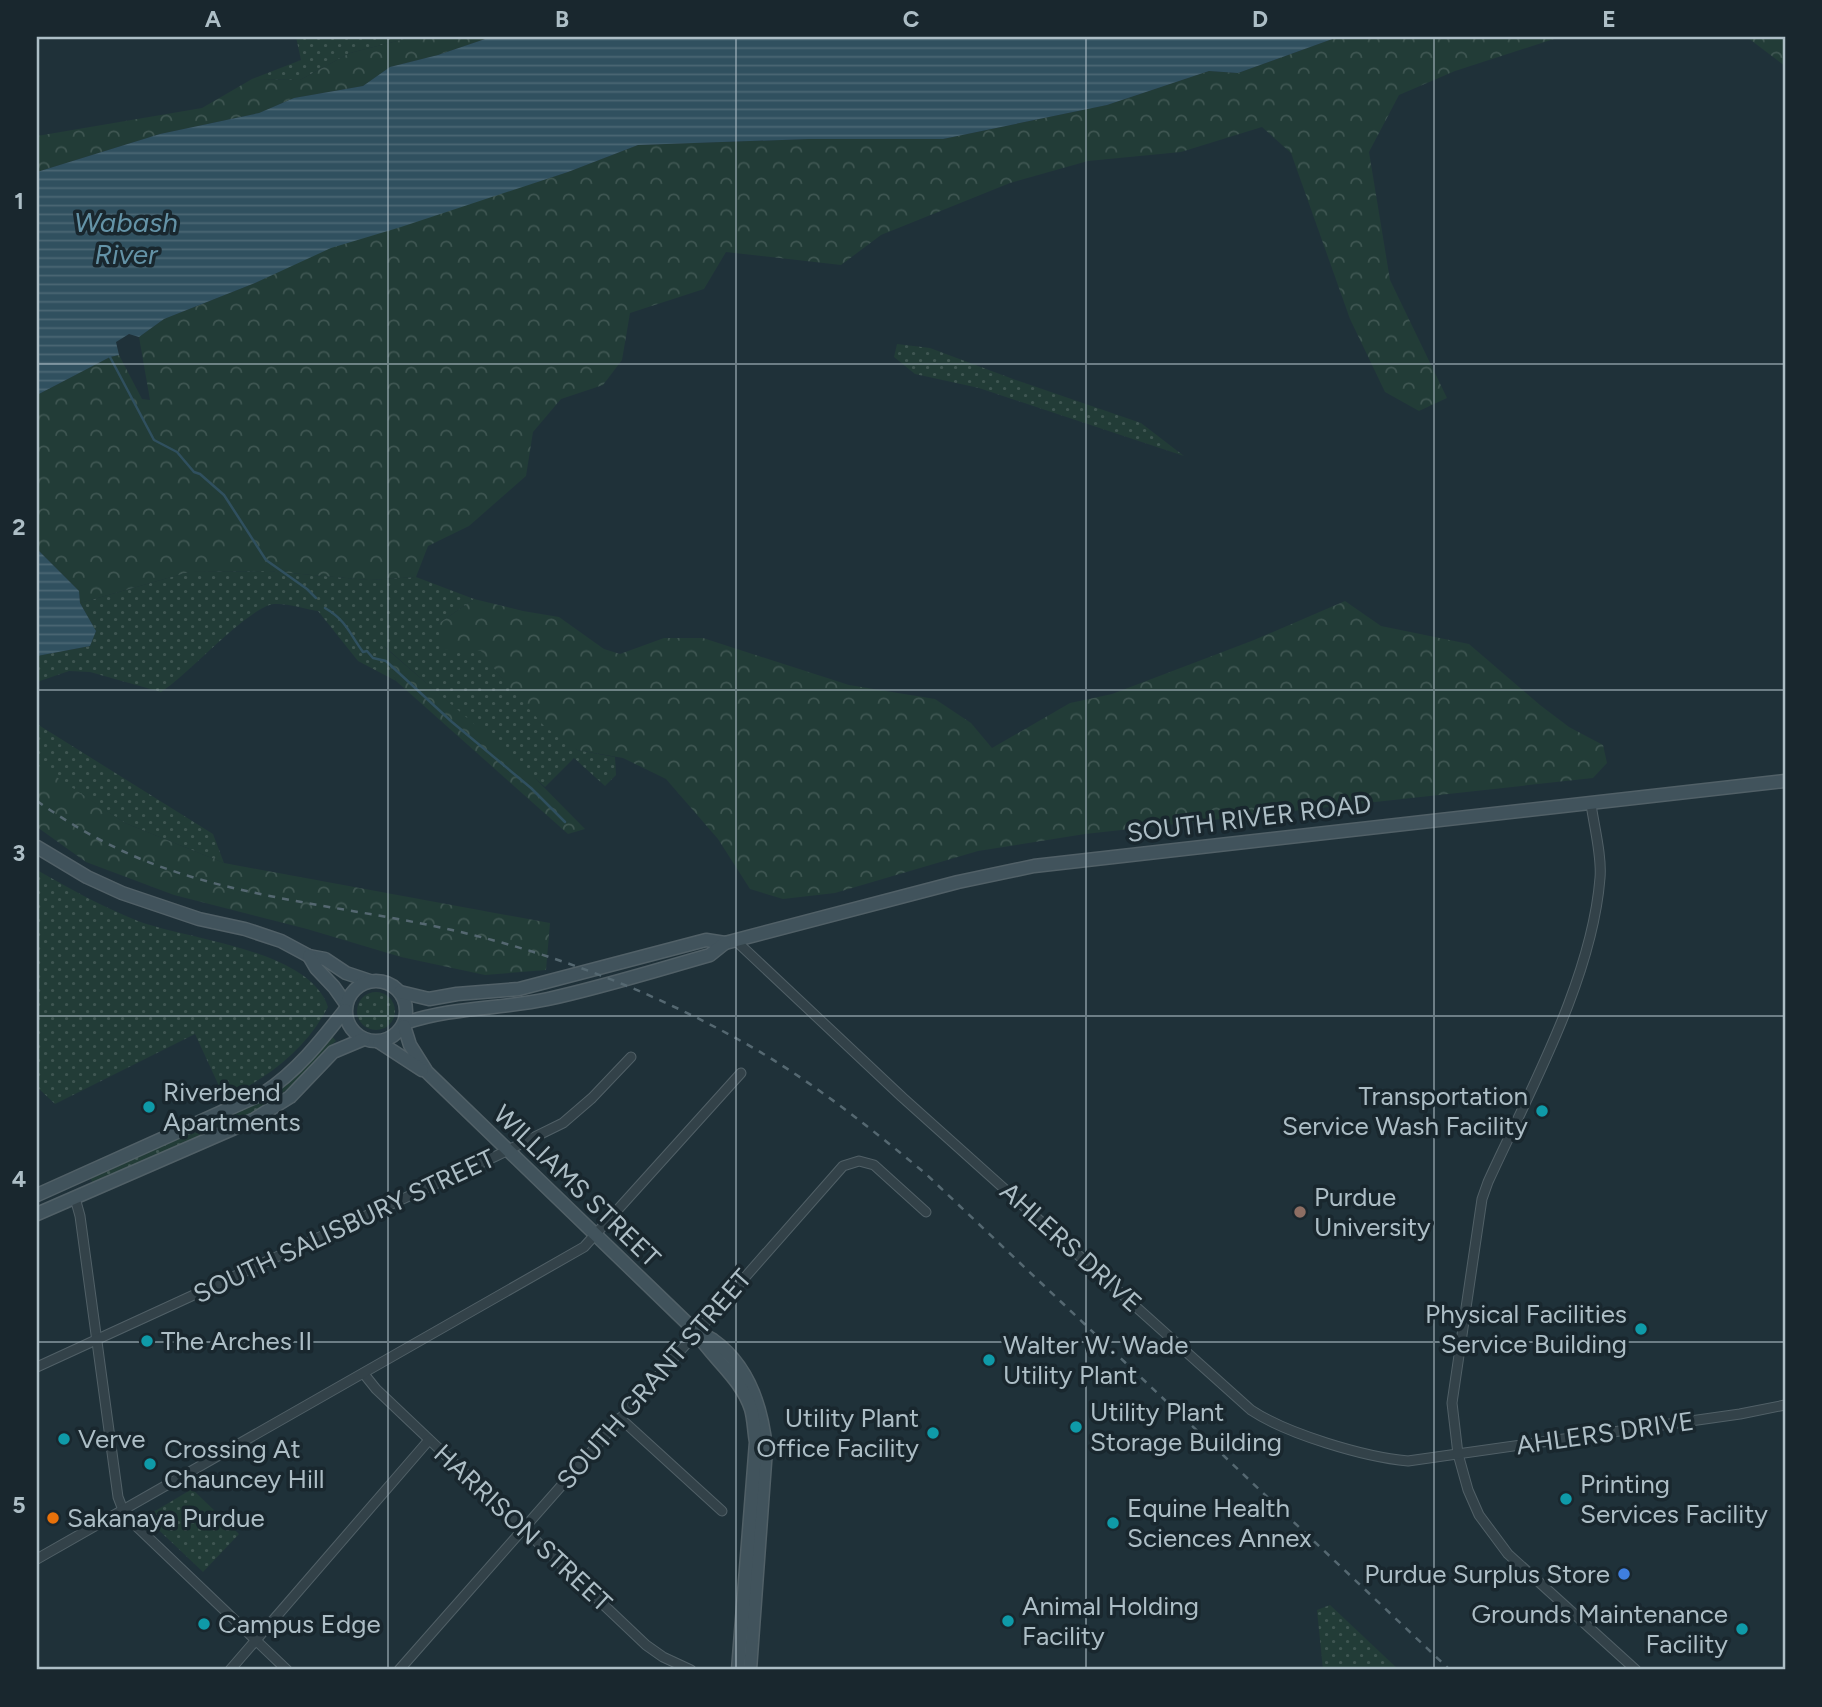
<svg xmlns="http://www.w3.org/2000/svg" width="1822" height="1707" font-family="Figtree,sans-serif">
	<defs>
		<pattern id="green-dots" width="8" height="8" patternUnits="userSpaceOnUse" patternTransform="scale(1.75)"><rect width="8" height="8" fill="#223c37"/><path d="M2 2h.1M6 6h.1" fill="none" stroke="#3f5652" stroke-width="1.8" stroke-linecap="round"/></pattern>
		<pattern id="forest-crowns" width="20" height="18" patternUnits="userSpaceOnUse" patternTransform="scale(1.75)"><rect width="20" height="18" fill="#223c37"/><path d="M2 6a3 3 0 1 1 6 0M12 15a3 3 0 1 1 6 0" fill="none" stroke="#3f5652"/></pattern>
		<pattern id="water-rules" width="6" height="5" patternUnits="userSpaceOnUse" patternTransform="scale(1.75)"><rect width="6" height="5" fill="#30505f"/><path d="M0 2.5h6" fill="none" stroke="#4b6774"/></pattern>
	</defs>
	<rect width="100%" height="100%" fill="#1f3139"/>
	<g fill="url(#green-dots)">
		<polygon points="296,37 413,37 350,53 300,80 252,79 301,60"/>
		<polygon points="897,344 930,348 1013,379 1141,423 1184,456 979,388 915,374 894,357"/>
		<path d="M268 571 369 580 416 577 474 599 438 624 481 650 500 676 577 750 615 757 616 775 605 786 574 758 545 787 384 646 396 681 358 661 318 611C305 609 287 603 274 604 248 607 188 675 161 692L90 672 69 671 37 682V656L90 646 96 631 80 603 189 572Z"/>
		<polygon points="37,724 213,834 224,863 125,823 46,771 37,764"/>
		<path d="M37 870C70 889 103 907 138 921 188 940 309 949 328 1007 305 1051 268 1077 225 1099L195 1034 55 1104 37 1087Z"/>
		<circle cx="376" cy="1011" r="19"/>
		<polygon points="332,1036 336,1041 330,1046 306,1075 262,1108 92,1183 91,1178 262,1101 305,1067"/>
		<polygon points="192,1489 239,1534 203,1572 145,1517"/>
		<polygon points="1330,1605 1399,1670 1323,1670 1317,1610"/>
	</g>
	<g fill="url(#forest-crowns)">
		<polygon points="413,37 491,37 438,55 390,67 363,86 294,98 259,113 160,134 37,172 37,136 202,108 252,79 300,80 350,53"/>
		<polygon points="1338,37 1560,37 1455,71 1399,95 1369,152 1390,280 1447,398 1419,411 1385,392 1350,319 1291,153 1262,127 1181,152 1088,161 1010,183 881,235 841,265 726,252 704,289 630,313 622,360 603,385 561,399 533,432 526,476 469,526 428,546 416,577 369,580 268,571 189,572 80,603 79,591 37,549 37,395 110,357 119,355 142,399 150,400 139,337 164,319 255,283 325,249 568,172 638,145 809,139 943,139 1107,105 1209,71 1238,73"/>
		<polygon points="1737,37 1785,37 1785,66 1748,38"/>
		<polygon points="474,599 523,611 559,617 604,649 620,654 664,638 703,638 849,685 935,699 971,723 992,748 1070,703 1112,694 1254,640 1345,601 1381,626 1469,644 1540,705 1569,727 1603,745 1607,763 1593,778 1085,834 978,851 835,893 783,899 750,889 718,839 666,779 623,758 577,750 545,727 500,676 481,651 441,649 438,624"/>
		<polygon points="382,645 522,765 585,829 568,834 396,681"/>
		<polygon points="37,764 125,823 224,863 550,923 546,970 485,975 401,957 307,929 174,895 86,862 37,827"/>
	</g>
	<polygon fill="#223c37" points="197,1496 222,1520 208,1536 182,1512"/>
	<g fill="url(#water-rules)">
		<polygon points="491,37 1338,37 1238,73 1209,71 1107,105 943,139 809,139 638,145 568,172 401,227 331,248 255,283 164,319 139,337 129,334 116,342 119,355 110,357 37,395 37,172 160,134 259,113 294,98 363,86 390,67 438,55"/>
		<polygon points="37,549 79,591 80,603 96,631 90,646 37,656"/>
	</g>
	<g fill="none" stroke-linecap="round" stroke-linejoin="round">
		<g stroke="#30505f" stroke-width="2.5">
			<polyline points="110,357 154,440 177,452 194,472 200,474 224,495 266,560 307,589 316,598"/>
			<path d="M325 608C347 621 349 633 363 652L367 651 373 658 386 661 452 722 531 788 565 822"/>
		</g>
		<defs>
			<g id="street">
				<path d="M1591 804C1594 826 1602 856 1600 878 1592 979 1530 1090 1488 1182L1482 1199 1452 1403 1458 1454 1468 1490 1479 1515 1508 1554 1636 1670"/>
				<path d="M735 940 902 1097 1251 1410C1287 1434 1364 1457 1408 1461L1740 1414 1785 1405"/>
				<polyline points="75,1198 80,1216 118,1497 123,1510 132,1522 287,1670"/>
				<polyline points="37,1367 494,1157 563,1123 592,1098 631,1057"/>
				<polyline points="364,1374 376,1389 646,1645 663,1657 691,1670"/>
				<polyline points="620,1418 722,1511"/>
				<polyline points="37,1559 584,1247 741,1073"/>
				<polyline points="230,1670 429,1440"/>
				<polyline points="399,1670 843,1166 859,1161 874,1165 926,1212"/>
			</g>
			<g id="secondary">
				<polyline points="37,847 87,877 122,893 199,919 245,929 281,941 309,956 325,959 346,973 370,981"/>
				<polyline points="309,956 316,968 334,987 346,1004"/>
				<circle cx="376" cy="1011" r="30"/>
				<polyline points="400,992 429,999 457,994 519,989 706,940 725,943 958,882 1034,866 1785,781"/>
				<path d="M405 1023C452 1007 501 1009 548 999 603 987 657 970 710 955L725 943"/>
				<path d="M404 1026 410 1045 427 1072 686 1322C694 1330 703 1334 713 1340 748 1365 762 1408 766 1449L750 1670"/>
				<polyline points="379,1042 422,1070"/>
				<path d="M37 1195 264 1093C297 1071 320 1042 345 1010"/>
				<polyline points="37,1214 253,1120 290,1097 333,1052 364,1039"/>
				<path d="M696 1332C713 1359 741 1378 751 1409 754 1419 754 1431 756 1442L738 1670"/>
			</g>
		</defs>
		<use href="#street" stroke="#516067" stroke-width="11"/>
		<use href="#secondary" stroke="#516067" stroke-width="15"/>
		<use href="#street" stroke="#334249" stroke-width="9"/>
		<use href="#secondary" stroke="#41535c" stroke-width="12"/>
		<path stroke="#556871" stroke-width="2.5" stroke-dasharray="7 7" stroke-linecap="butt" d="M37 801C78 830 124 855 173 871 263 901 359 909 452 930 553 953 651 991 741 1041 808 1078 868 1126 926 1174L1450 1670"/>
	</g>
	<path fill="none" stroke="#adbec6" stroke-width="2" stroke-opacity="0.55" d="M388 37V1670M736 37V1670M1086 37V1670M1434 37V1670M37 364H1785M37 690H1785M37 1016H1785M37 1342H1785"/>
	<g fill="#0f9aa8" stroke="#19272e" stroke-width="2.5">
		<circle cx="149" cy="1107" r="7"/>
		<circle cx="1542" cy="1111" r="7"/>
		<circle cx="1641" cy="1329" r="7"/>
		<circle cx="147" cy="1341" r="7"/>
		<circle cx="989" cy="1360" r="7"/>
		<circle cx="1076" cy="1427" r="7"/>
		<circle cx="933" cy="1433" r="7"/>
		<circle cx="64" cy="1439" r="7"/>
		<circle cx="150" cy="1464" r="7"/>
		<circle cx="1566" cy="1499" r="7"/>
		<circle cx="1113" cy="1523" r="7"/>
		<circle cx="1008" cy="1621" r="7"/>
		<circle cx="204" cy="1624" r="7"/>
		<circle cx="1742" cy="1629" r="7"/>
	</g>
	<circle fill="#8d6e63" stroke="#19272e" stroke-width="2.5" cx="1300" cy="1212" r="7"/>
	<circle fill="#e8710a" stroke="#19272e" stroke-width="2.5" cx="53" cy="1518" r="7"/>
	<circle fill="#3f7fe0" stroke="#19272e" stroke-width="2.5" cx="1624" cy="1574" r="7"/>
	<g text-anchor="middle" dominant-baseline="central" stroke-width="7" stroke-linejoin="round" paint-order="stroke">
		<g font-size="26" fill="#adbec6" stroke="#19272e">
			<text transform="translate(1249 818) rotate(-7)">SOUTH RIVER ROAD</text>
			<text transform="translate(577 1186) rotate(44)">WILLIAMS STREET</text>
			<text transform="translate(344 1226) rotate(-25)">SOUTH SALISBURY STREET</text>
			<text transform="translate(1071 1247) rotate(42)">AHLERS DRIVE</text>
			<text transform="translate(654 1379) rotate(-49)">SOUTH GRANT STREET</text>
			<text transform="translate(1605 1433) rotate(-8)">AHLERS DRIVE</text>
			<text transform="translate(523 1528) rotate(43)">HARRISON STREET</text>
		</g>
		<g font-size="26" fill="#adbec6" stroke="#19272e" text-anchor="start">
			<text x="163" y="1092">Riverbend<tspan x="163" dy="30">Apartments</tspan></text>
			<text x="1528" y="1096" text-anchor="end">Transportation<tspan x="1528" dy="30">Service Wash Facility</tspan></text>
			<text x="1314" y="1197">Purdue<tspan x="1314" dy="30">University</tspan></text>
			<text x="1627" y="1314" text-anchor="end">Physical Facilities<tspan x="1627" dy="30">Service Building</tspan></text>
			<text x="161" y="1341">The Arches II</text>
			<text x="1003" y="1345">Walter W. Wade<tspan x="1003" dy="30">Utility Plant</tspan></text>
			<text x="1090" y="1412">Utility Plant<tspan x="1090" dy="30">Storage Building</tspan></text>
			<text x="919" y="1418" text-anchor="end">Utility Plant<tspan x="919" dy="30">Office Facility</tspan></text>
			<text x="78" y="1439">Verve</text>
			<text x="164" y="1449">Crossing At<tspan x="164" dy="30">Chauncey Hill</tspan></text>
			<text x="1580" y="1484">Printing<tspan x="1580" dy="30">Services Facility</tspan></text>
			<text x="1127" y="1508">Equine Health<tspan x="1127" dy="30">Sciences Annex</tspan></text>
			<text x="67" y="1518">Sakanaya Purdue</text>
			<text x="1610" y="1574" text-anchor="end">Purdue Surplus Store</text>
			<text x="1022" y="1606">Animal Holding<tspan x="1022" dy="30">Facility</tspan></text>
			<text x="1728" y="1614" text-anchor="end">Grounds Maintenance<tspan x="1728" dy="30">Facility</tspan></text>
			<text x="218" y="1624">Campus Edge</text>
		</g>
		<g font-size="28" font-style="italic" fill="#6493a7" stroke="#19272e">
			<text x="126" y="222">Wabash<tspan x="126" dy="32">River</tspan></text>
		</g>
	</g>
	<rect width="1822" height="1707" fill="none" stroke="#19272e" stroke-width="77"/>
	<rect x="38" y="38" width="1746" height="1630" fill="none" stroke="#adbec6" stroke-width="2.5"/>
	<g font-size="23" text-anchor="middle" font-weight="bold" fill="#adbec6">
		<text x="213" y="27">A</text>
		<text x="562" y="27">B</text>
		<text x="911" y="27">C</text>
		<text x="1260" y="27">D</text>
		<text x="1609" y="27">E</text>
		<text x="19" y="209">1</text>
		<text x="19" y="535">2</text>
		<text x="19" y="861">3</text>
		<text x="19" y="1187">4</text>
		<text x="19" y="1513">5</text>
	</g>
</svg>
